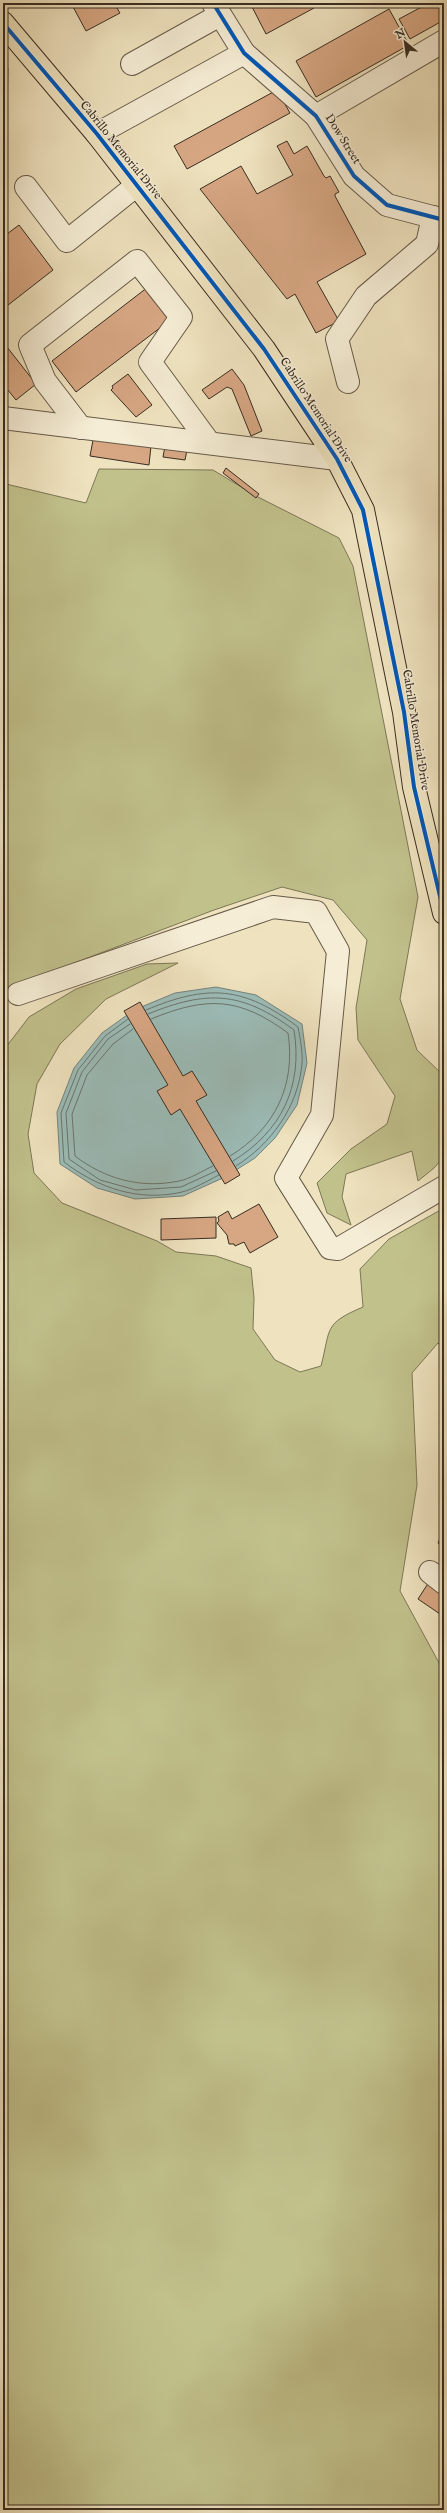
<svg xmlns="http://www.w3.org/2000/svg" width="447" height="2513" font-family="'IM FELL English',serif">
	<rect width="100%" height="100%" fill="#efe3bf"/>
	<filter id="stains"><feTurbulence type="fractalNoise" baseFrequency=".005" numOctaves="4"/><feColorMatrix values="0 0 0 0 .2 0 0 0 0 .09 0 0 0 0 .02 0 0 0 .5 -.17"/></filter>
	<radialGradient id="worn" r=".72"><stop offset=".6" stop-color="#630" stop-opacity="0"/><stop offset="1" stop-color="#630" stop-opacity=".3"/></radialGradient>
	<g fill="#c1c18c" stroke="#7c7757">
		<polygon points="3,63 8,68 6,159 3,171"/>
		<polygon points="99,469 213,470 258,497 339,538 353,566 418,897 400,999 417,1050 444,1076 444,1157 434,1168 418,1181 412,1151 346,1174 342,1197 351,1225 327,1213 317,1183 351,1149 387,1124 395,1096 358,1040 356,1008 367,940 333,900 282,887 214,910 3,990 3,482 6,484 86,503"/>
		<path d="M178 963 106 999 60 1044 37 1084 28 1134 34 1173 62 1203 157 1241 176 1252 216 1256 251 1268 254 1298 253 1329 275 1360 300 1372 321 1366C331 1328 323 1324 363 1307L360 1269 389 1239 444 1208V1349L438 1343 412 1373 417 1485 400 1591 444 1672V2510H3V1051L29 1017 76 989 147 964Z"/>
	</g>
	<polygon fill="#9cbdb9" stroke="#74837d" points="216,987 256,995 302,1024 307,1063 297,1105 275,1138 255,1158 225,1177 183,1196 135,1199 97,1188 60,1164 57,1112 74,1068 102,1033 134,1010 175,993"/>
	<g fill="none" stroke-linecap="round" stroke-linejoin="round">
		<g stroke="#6a756e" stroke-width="1">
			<path d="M146 1010C208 984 243 986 298 1027 300 1038 303 1052 302 1064 298 1107 271 1144 236 1166"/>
			<path d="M148 1014C207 990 241 991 294 1030 303 1086 282 1131 233 1161"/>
			<path d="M128 1019 105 1036 78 1070 61 1113 64 1162C98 1188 139 1202 182 1192 194 1189 207 1181 219 1175"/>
			<path d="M151 1019C207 996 239 997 288 1033 296 1085 275 1129 230 1156"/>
			<polyline points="130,1024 108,1039 82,1072 66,1113 69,1159 100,1180 136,1190 181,1187 216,1171"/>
			<path d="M133 1029 113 1044 87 1075 72 1114 75 1156C105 1179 141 1189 179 1181 190 1179 202 1171 213 1166"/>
		</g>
	</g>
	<g fill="#d7a783" stroke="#382d22">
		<polygon points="71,3 114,3 120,13 86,31"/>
		<polygon points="250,3 312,3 314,8 266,34"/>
		<polygon points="429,3 444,3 444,20 410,39 399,19"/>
		<polygon points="389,9 409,45 316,97 296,61"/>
		<polygon points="277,90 290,113 187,169 174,146"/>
		<polygon points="287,141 294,154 307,146 324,176 326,178 330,176 339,192 335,194 335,196 366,254 317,282 339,321 316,333 295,294 287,299 200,189 241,166 257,194 293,175 277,146"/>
		<polygon points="19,225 53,270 3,309 3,237"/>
		<polygon points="148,287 173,318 76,392 52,361"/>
		<polygon points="7,347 36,384 16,400 3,384 3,350"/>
		<polygon points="232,369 244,385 262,431 251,436 232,389 227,387 209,399 202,390"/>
		<polygon points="128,374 152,405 136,417 111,390 113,388 112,386"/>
		<polygon points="93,440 151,446 149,465 90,456"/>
		<polygon points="166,441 188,445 185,460 163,457"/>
		<polygon points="226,468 259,494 256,498 223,473"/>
		<polygon points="140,1002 183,1076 192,1071 207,1095 196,1101 240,1175 225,1184 180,1109 171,1115 157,1091 168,1085 124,1011"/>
		<polygon points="259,1204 278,1237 250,1253 244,1242 235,1246 234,1244 229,1244 227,1235 217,1223 219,1221 218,1217 228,1211 232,1219"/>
		<polygon points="216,1217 216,1238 161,1240 161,1219"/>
		<polygon points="444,1529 444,1547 438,1543"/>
		<polygon points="429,1582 444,1593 444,1608 440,1614 418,1599"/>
	</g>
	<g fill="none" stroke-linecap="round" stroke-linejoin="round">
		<defs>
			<g id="minor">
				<polyline points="213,3 244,53 316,116 354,176 387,205 444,220"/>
				<polyline points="132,64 220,15"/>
				<polyline points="316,116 444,41"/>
				<polyline points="97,134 244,53"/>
				<polyline points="26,187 67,241 137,185"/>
				<polyline points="348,382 337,339 366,296 427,244 433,217"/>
				<polyline points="3,418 337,459"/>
				<polyline points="81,428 45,381 30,345 137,261 181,317 150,362 208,441"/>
				<polyline points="18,994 273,907 316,912 338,951 322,1115 286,1178 330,1248 338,1249 444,1187"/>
				<polyline points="430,1572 444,1583"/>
			</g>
			<polyline id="major" points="3,23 97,134 264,349 337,459 363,510 404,712 414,787 444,913"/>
		</defs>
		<use href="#minor" stroke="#665a49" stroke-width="24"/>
		<use href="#major" stroke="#382d22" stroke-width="24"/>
		<use href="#minor" stroke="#f5edd5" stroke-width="22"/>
		<use href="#major" stroke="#efe3bf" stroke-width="22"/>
		<defs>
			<g id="cycleway">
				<polyline points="213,3 244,53 316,116 354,176 387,205 444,220"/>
				<polyline points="3,23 97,134 264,349 337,459 363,510 404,712 414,787 444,913"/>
			</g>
		</defs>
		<use href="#cycleway" stroke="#f5edd5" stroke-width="6"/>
		<use href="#cycleway" stroke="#0057b8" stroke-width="4"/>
	</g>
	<g text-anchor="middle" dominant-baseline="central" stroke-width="3" stroke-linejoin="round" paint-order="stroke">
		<g font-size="12" fill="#382d22" stroke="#f5edd5">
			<text transform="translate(343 139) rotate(58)">Dow Street</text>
			<text transform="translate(121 150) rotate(51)">Cabrillo Memorial Drive</text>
			<text transform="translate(316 410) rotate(57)">Cabrillo Memorial Drive</text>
			<text transform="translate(416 730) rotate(81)">Cabrillo Memorial Drive</text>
		</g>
	</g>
	<rect width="447" height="2513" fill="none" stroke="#efe3bf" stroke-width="16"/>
	<rect x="4" y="4" width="439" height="2505" fill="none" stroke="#382d22" stroke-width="2"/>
	<rect x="8" y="8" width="431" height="2497" fill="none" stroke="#382d22"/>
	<g transform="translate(405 42) rotate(331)" stroke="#f5edd5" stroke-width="3" paint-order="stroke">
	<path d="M0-3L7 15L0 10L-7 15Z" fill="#382d22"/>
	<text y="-6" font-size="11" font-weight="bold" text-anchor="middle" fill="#382d22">N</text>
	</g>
	<rect width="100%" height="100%" filter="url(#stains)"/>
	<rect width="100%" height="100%" fill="url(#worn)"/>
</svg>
